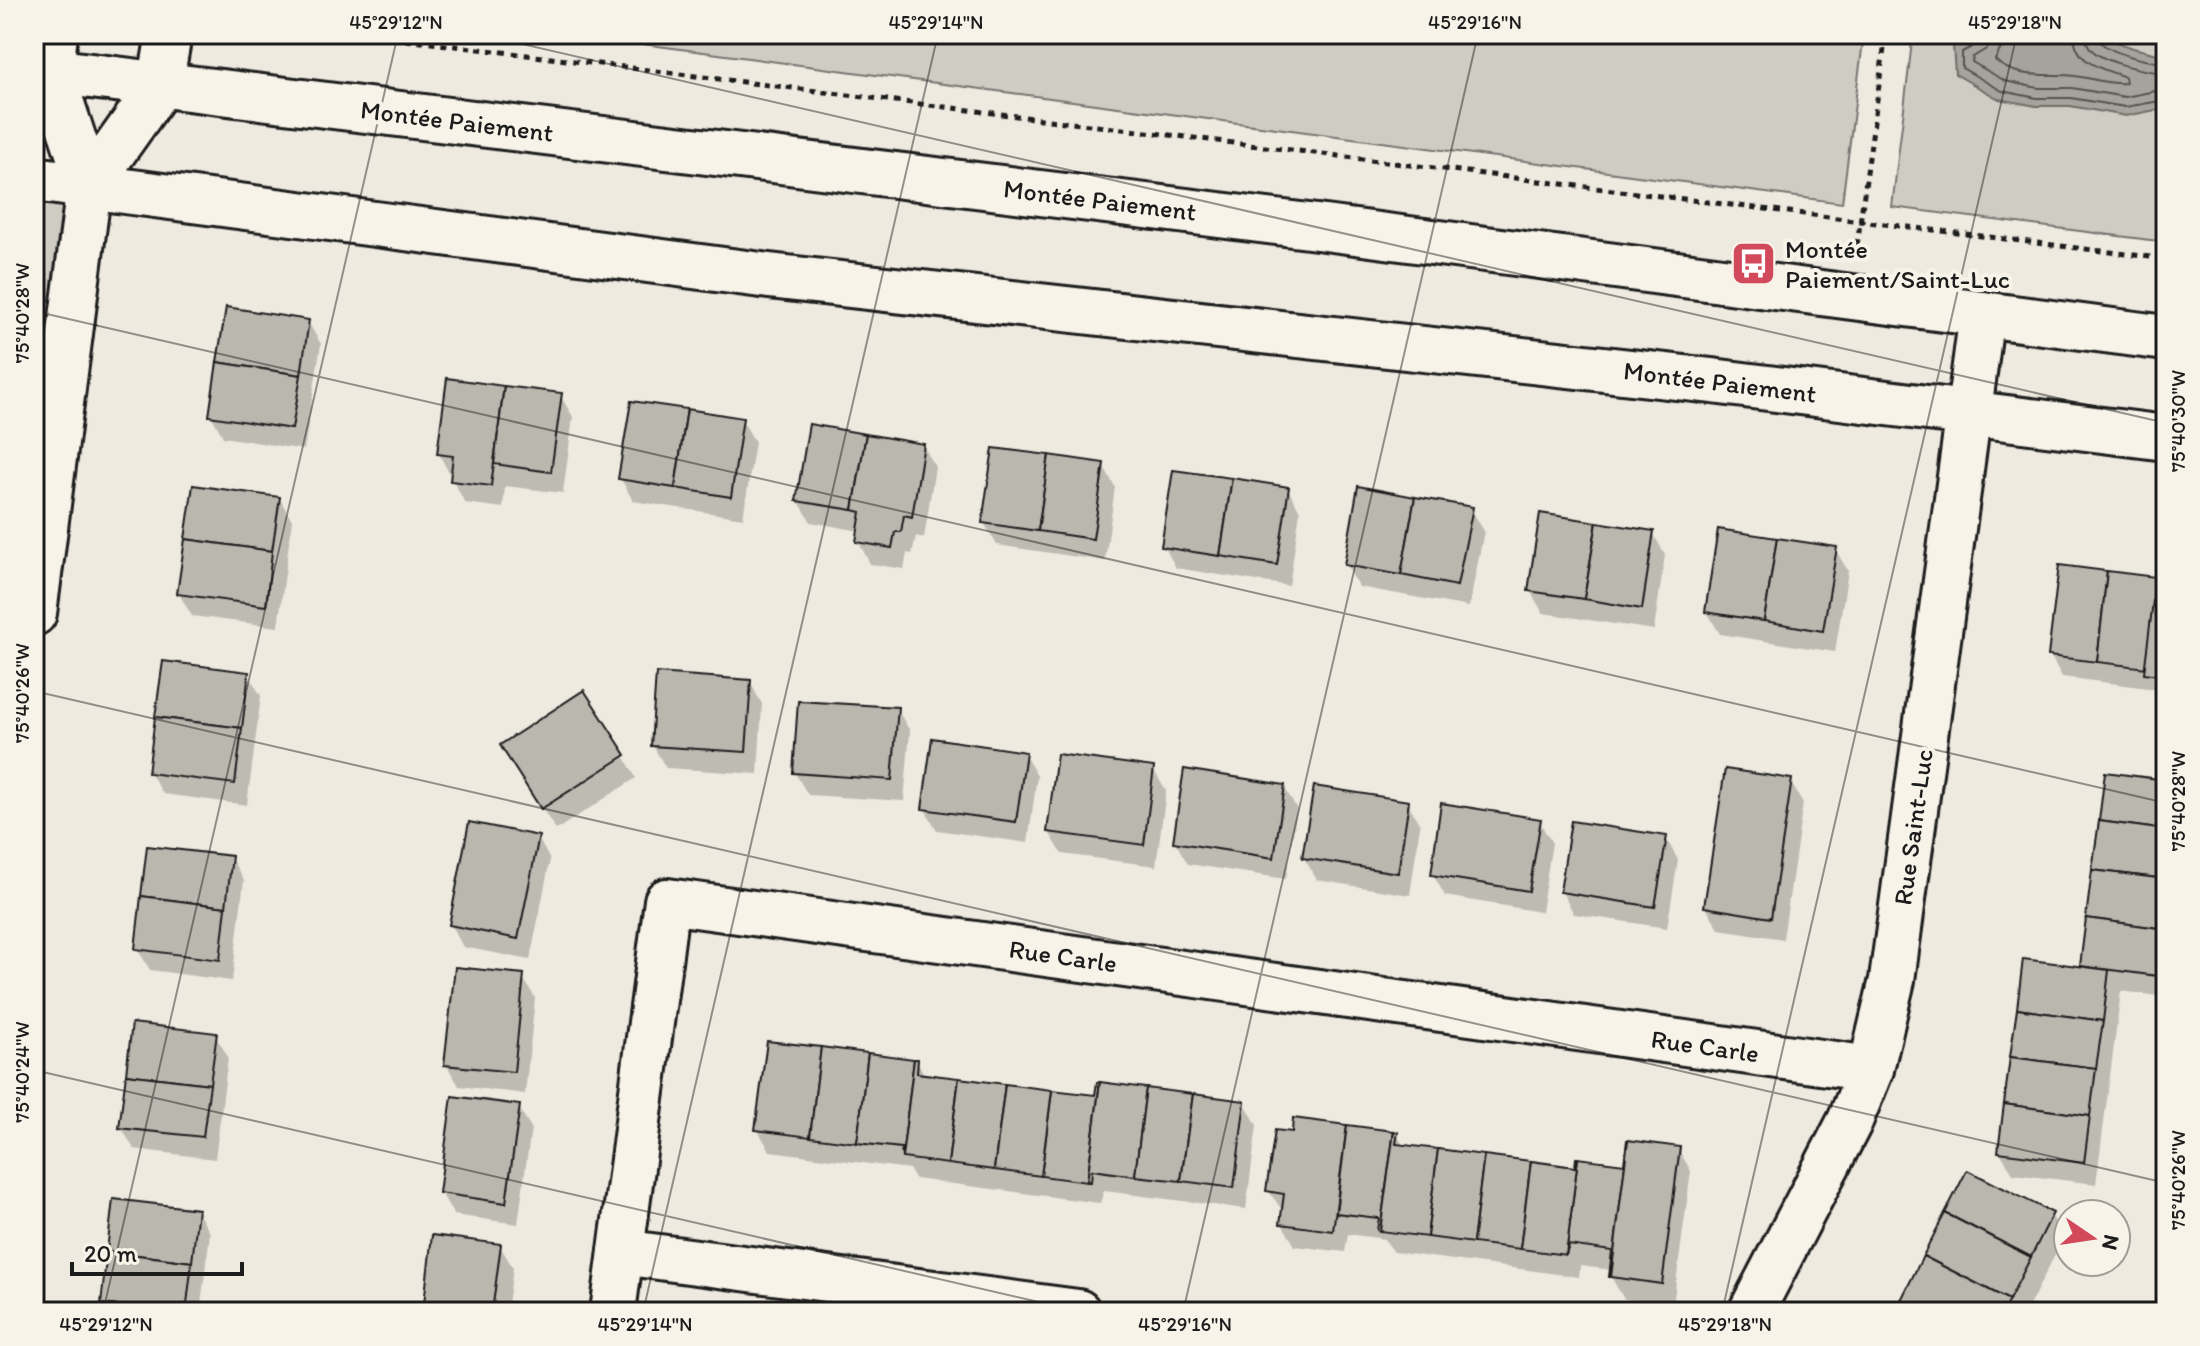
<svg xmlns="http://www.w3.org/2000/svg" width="2200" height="1346" font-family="Itim,sans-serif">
	<rect width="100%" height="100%" fill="#eeeae0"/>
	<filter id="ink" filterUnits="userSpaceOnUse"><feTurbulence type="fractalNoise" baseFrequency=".0125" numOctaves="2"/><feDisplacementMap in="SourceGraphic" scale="16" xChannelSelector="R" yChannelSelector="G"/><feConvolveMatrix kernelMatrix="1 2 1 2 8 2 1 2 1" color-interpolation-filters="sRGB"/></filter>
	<g filter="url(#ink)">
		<g fill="#cfccc3" stroke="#767470" stroke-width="2">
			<polygon points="567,34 1864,34 1842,203"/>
			<polygon points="1913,34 2166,34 2166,242 1892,207"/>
			<polygon points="34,180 89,186 34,447"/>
		</g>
		<polygon fill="#a6a39d" stroke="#6f6d69" stroke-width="2" points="1993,34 2098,35 2133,48 2166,56 2166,108 2126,116 2070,106 2036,106 1999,99 1955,74 1953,46 1978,36"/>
		<g fill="#0003">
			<polygon points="308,322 321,344 304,450 223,437 211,415"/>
			<polygon points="448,380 560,395 573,417 563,493 505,486 503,508 465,503 439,454"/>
			<polygon points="742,420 755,442 743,518 633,501 621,479"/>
			<polygon points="923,445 935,467 924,538 916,536 912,554 907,553 904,569 870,564 858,541 860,531 811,522 798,500"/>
			<polygon points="1103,465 1115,487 1105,561 997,545 984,523"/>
			<polygon points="1288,489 1300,511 1289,586 1176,568 1164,546"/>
			<polygon points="279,498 292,520 278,627 192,616 179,594"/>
			<polygon points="1471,509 1484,531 1469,607 1359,587 1346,565"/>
			<polygon points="1653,533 1665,555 1654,630 1543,613 1530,591"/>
			<polygon points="1835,549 1848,571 1835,652 1720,634 1707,612"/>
			<polygon points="2163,579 2166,584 2166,696 2159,695 2156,689 2062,677 2050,655"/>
			<polygon points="248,674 261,696 247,805 163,794 150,772"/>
			<polygon points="750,682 762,704 758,774 666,768 653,746"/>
			<polygon points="897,709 910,731 904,801 808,795 795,773"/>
			<polygon points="1024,754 1037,776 1028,843 937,830 924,808"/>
			<polygon points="624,756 636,778 556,830 515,767"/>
			<polygon points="1153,769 1166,791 1156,866 1062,854 1049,832"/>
			<polygon points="2107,774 2166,782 2166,997 2121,991 2096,1184 2013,1174 2000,1152 2082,968"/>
			<polygon points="1790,781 1803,803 1783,939 1719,929 1706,907"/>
			<polygon points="1284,787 1297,809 1286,879 1188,864 1175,842"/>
			<polygon points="1408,803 1420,825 1410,895 1317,880 1304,858"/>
			<polygon points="1539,821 1552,843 1541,912 1445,896 1433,874"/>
			<polygon points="538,838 550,860 530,960 463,947 451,925"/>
			<polygon points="1666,838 1678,860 1667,928 1574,914 1562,892"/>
			<polygon points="231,858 244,880 232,981 150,970 137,948"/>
			<polygon points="522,976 535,998 525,1094 459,1086 446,1064"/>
			<polygon points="215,1035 228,1057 215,1159 134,1149 121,1127"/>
			<polygon points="917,1061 925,1076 1097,1098 1244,1102 1257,1125 1246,1209 1104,1191 1100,1203 915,1179 909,1169 770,1151 757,1129"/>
			<polygon points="518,1106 531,1128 518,1224 454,1215 441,1193"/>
			<polygon points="1295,1121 1396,1133 1404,1147 1576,1169 1626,1166 1678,1149 1691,1171 1673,1305 1624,1299 1611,1277 1612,1270 1580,1266 1579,1277 1394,1252 1384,1239 1348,1234 1345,1252 1295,1246 1282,1224 1284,1213 1268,1190 1293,1134"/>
			<polygon points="197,1211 210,1233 200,1312 108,1312 103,1303"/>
			<polygon points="2051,1215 2064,1237 2026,1312 1898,1312"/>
			<polygon points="500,1246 513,1268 507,1312 425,1312"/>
		</g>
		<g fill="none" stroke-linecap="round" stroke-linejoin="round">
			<g stroke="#535250" stroke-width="2">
				<polyline points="1982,34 1979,43 1962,52 1962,68 2002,91 2037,98 2071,98 2125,107 2166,100"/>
				<polyline points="1992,34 1988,48 1973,57 1972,62 2005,81 2038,88 2072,88 2125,97 2166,89"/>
				<path d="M2004 34 2002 46 1995 60C2015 80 2049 73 2075 76 2091 78 2110 85 2126 83L2125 77C2101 68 2075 64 2074 34"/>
				<path d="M2086 34C2086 41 2087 46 2093 51 2106 63 2148 72 2166 73"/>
				<path d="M2096 34C2098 52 2149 62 2166 63"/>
			</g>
		</g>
		<g fill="#bab7af" stroke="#1c1c1c" stroke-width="2">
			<polygon points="226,307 309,320 301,375 217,362"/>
			<polygon points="217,362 301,375 292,429 209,416"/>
			<polygon points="447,378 504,386 491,486 450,481 453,456 437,454"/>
			<polygon points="504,386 562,393 551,472 494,464"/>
			<polygon points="631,401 687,409 675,488 618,479"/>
			<polygon points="687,409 743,418 731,497 675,488"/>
			<polygon points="809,424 866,434 853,510 796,501"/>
			<polygon points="866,434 924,444 912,517 904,515 901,532 895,532 892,548 856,542 861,512 853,510"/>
			<polygon points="993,448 1049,455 1038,531 982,523"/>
			<polygon points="1049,455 1104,463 1093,539 1038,531"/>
			<polygon points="1173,470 1232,478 1220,556 1161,547"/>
			<polygon points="1232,478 1289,487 1277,565 1220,556"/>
			<polygon points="193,485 280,497 272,551 185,539"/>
			<polygon points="1358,486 1415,497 1401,575 1344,565"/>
			<polygon points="1415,497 1473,507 1457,586 1401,575"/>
			<polygon points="1540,513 1597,522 1584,599 1528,591"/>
			<polygon points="1597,522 1654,531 1642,609 1584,599"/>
			<polygon points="1718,529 1777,538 1764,621 1705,612"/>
			<polygon points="1777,538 1837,547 1823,631 1764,621"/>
			<polygon points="185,539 272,551 266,606 177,594"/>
			<polygon points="2059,565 2107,571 2097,662 2048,656"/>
			<polygon points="2107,571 2156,577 2146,668 2097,662"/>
			<polygon points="2156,577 2165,578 2164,590 2166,590 2166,676 2144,673"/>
			<polygon points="163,661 249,672 242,728 155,717"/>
			<polygon points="656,673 751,680 746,752 651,746"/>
			<polygon points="584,690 626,755 541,809 500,745"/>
			<polygon points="798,701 898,707 892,780 793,773"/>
			<polygon points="155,717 242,728 235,784 148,773"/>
			<polygon points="932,738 1026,752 1016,822 922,809"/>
			<polygon points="1057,754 1154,767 1144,845 1047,832"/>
			<polygon points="1184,769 1285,785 1274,858 1173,842"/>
			<polygon points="1725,769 1792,779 1771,918 1704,907"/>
			<polygon points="2105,772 2166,780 2166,830 2099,821"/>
			<polygon points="1314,786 1409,801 1398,873 1302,858"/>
			<polygon points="1441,803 1541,819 1529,891 1431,875"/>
			<polygon points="1571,821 1667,836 1655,907 1560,892"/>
			<polygon points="2099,821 2166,830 2166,879 2092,870"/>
			<polygon points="469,822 539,836 518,939 449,925"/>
			<polygon points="147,846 232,856 226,907 141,896"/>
			<polygon points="2092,870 2166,879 2166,929 2086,918"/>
			<polygon points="141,896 226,907 220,960 135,949"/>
			<polygon points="2086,918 2166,929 2166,977 2080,966"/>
			<polygon points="2023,959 2109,970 2103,1021 2017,1009"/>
			<polygon points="455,967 524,974 514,1072 444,1065"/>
			<polygon points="2017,1009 2103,1021 2096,1068 2010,1057"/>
			<polygon points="132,1023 217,1033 210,1084 126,1074"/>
			<polygon points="767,1041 821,1047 810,1137 755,1130"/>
			<polygon points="821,1047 868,1053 857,1143 810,1137"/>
			<polygon points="868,1053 914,1059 902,1158 901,1148 857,1143"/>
			<polygon points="2010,1057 2096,1068 2090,1116 2004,1104"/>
			<polygon points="914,1059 918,1059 917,1073 959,1078 948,1164 902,1158"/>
			<polygon points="126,1074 210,1084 203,1137 119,1128"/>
			<polygon points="959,1078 1005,1084 994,1170 948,1164"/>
			<polygon points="1097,1082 1100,1082 1087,1182 1041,1176 1052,1090 1095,1095"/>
			<polygon points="1100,1082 1146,1088 1135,1176 1092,1170 1091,1182 1087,1182"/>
			<polygon points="1005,1084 1052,1090 1041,1176 994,1170"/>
			<polygon points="1146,1088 1193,1094 1181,1181 1135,1176"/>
			<polygon points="1193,1094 1245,1101 1234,1188 1181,1181"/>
			<polygon points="452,1096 520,1105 506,1203 439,1193"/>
			<polygon points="2004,1104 2090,1116 2084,1163 1998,1152"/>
			<polygon points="1293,1118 1347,1125 1333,1231 1280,1224 1284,1194 1266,1191 1275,1130 1292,1132"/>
			<polygon points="1347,1125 1394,1131 1380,1231 1377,1230 1379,1218 1336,1213"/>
			<polygon points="1394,1131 1398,1132 1396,1144 1438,1149 1427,1237 1380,1231"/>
			<polygon points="1627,1140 1628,1140 1611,1277 1609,1277 1612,1251 1569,1245 1566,1255 1578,1158 1624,1164"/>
			<polygon points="1628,1140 1680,1147 1662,1284 1611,1277"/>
			<polygon points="1438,1149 1484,1155 1473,1243 1427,1237"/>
			<polygon points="1484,1155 1531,1161 1520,1249 1473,1243"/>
			<polygon points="1576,1158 1578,1158 1566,1255 1520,1249 1531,1161 1575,1167"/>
			<polygon points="1967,1170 2053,1213 2031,1257 1945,1213"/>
			<polygon points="113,1199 198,1209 192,1262 107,1251"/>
			<polygon points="1945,1213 2031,1257 2009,1300 1923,1256"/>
			<polygon points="432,1235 501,1244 492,1312 423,1312"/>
			<polygon points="107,1251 192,1262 186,1312 101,1304"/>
			<polygon points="1923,1256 2009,1300 2003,1312 1925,1312 1901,1300"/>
			<polygon points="1901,1300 1925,1312 1895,1312"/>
			<polygon points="745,1304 803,1312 744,1312"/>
		</g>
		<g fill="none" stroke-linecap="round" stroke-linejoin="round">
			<defs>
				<g id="street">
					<polyline points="34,613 89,186"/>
					<polyline points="621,1252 1078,1312"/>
					<polyline points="613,1312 667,901 1871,1069"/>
					<polyline points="1751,1312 1850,1121 1871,1069 1892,980 1982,314"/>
				</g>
				<g id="secondary">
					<polyline points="55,34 51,71 89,186"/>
					<polyline points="34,69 1317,227 2166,338"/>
					<polyline points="34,179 769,276 1712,381 2166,438"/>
					<polyline points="89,186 160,86 169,34"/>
				</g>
			</defs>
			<use href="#street" stroke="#1c1c1c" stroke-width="50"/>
			<use href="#secondary" stroke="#1c1c1c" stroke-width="50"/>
			<g stroke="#1c1c1c" stroke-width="5" stroke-dasharray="6 6" stroke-linecap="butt">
				<polyline points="358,34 2166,259"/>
				<polyline points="1857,245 1886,34"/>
			</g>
			<use href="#street" stroke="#f7f3e8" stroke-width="44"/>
			<use href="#secondary" stroke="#f7f3e8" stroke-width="44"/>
		</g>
	</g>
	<path fill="none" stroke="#1c1c1c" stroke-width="2" stroke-opacity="0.45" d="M479 34 2166 423M2123 34 2166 44M34 311 2166 803M34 691 2166 1183M34 1070 1082 1312M103 1312 398 34M643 1312 938 34M1183 1312 1478 34M1722 1312 2017 34"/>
	<defs>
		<symbol id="bus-square" viewBox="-11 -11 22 22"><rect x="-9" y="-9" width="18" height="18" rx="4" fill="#d1495b" stroke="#f7f3e8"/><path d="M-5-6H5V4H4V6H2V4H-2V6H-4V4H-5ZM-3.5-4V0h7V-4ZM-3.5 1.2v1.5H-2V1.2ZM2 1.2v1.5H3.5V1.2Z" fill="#fff"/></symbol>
	</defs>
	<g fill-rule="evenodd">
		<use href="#bus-square" x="1728" y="238" width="51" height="51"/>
	</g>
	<g text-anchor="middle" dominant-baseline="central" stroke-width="8" stroke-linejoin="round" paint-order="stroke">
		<g font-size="26" fill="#1c1c1c" stroke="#f7f3e8">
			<text transform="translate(457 121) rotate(7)">Montée Paiement</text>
			<text transform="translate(1100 200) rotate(7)">Montée Paiement</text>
			<text transform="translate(1720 382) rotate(7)">Montée Paiement</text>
			<text transform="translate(1913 827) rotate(-82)">Rue Saint-Luc</text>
			<text transform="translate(1063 956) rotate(8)">Rue Carle</text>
			<text transform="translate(1705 1046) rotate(8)">Rue Carle</text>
		</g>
		<g font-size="26" fill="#1c1c1c" stroke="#f7f3e8" text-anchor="start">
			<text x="1785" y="249">Montée<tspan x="1785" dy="30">Paiement/Saint-Luc</tspan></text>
		</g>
	</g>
	<rect width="2200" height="1346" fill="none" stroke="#f7f3e8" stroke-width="88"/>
	<g transform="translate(2092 1238) rotate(103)"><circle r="38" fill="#f7f3e8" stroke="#9f9d96" stroke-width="2"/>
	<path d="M0-6L14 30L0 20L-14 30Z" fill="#d1495b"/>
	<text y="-12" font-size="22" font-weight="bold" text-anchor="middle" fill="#1c1c1c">N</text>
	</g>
	<path d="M72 1262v12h170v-12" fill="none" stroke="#1c1c1c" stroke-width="4"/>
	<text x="84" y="1262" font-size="24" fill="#1c1c1c" stroke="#f7f3e8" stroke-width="6" paint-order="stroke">20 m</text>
	<rect x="44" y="44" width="2112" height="1258" fill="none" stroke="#1c1c1c" stroke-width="3"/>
	<g font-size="20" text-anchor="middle" fill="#1c1c1c">
		<text x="396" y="29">45°29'12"N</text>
		<text x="936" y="29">45°29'14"N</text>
		<text x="1475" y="29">45°29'16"N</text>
		<text x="2015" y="29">45°29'18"N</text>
		<text transform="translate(22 313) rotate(-90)" y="7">75°40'28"W</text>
		<text transform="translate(2178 421) rotate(-90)" y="7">75°40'30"W</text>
		<text transform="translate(22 693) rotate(-90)" y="7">75°40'26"W</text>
		<text transform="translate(2178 801) rotate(-90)" y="7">75°40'28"W</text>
		<text transform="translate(22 1072) rotate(-90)" y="7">75°40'24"W</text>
		<text transform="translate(2178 1180) rotate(-90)" y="7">75°40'26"W</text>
		<text x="106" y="1331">45°29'12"N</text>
		<text x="645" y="1331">45°29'14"N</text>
		<text x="1185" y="1331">45°29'16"N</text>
		<text x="1725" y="1331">45°29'18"N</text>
	</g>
</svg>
